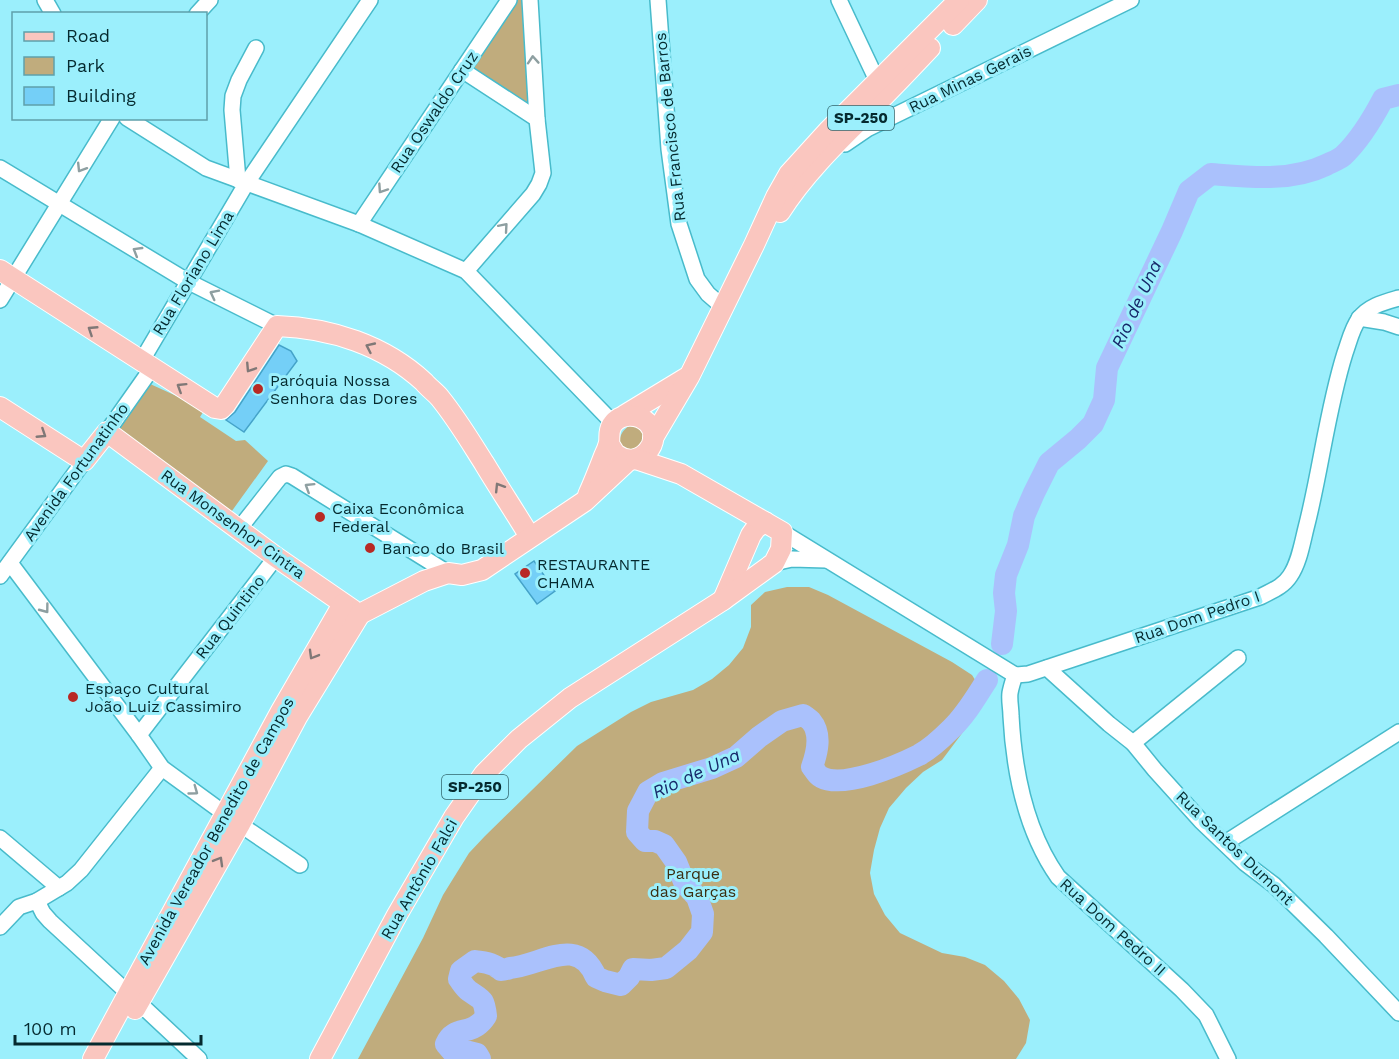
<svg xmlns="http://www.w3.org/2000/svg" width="1399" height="1059" font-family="'Work Sans',sans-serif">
	<rect width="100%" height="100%" fill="#9beffc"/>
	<g fill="#c0ac7d">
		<polygon points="516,0 525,0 531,97 528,103 470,66"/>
		<polygon points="148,383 205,409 200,417 236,441 245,440 268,461 229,515 111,432"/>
		<path d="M629 426H634L642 429 646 437 636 452C632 451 628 451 625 449 615 443 621 431 629 426Z"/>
		<polygon points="787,587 809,587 828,595 952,662 972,675 986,697 975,716 942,760 923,772 906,788 889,808 880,828 874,850 870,873 874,894 885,915 900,933 942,953 965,957 985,965 1004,981 1019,999 1030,1020 1026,1043 1016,1059 358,1059 423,938 443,895 469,853 485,836 577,746 631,712 651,702 693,690 712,679 729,665 743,648 751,627 751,605 765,592"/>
	</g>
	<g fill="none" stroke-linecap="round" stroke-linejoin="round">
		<g stroke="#aac1fc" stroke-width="22">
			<path d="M1002 644 1006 611 1004 593 1006 575 1018 545 1024 516 1034 493 1049 463 1078 439 1093 424 1104 400 1107 368 1172 231 1189 191 1211 174C1249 177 1291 182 1326 165 1332 162 1338 160 1343 156 1359 141 1373 118 1383 99L1399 95"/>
			<path d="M480 1059 477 1054 465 1051H452L446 1044C453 1027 468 1034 479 1024 482 1022 484 1019 486 1016 484 998 482 1000 469 991 465 988 462 983 459 979L461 971 475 961C481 962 487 962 493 965 494 965 500 969 501 970 504 970 507 969 510 968 542 965 578 934 596 977L605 981 621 985 629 977 633 969 651 970 666 968 688 950 702 932 703 914 697 897 685 884 676 862 664 845 655 841H645L637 832 638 811 648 792 663 783 712 768 736 757 759 737 782 721 803 715C806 717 809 719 811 721 822 734 817 753 812 767 815 770 817 775 821 777 843 789 897 766 919 755 930 749 942 738 951 729 966 715 976 697 987 680"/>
		</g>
	</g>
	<g fill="#74cff7" stroke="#45a3c9" stroke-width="1.5">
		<polygon points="279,345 291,351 297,361 244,432 226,420 235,412"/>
		<polygon points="534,561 555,591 537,604 515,574"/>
	</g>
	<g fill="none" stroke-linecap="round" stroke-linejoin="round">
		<defs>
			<g id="minor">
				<polyline points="45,0 53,14"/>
				<polyline points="658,0 669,149 679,224 697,279 708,294 723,307"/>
				<polyline points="839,0 881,89"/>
				<polyline points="197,14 210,0"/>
				<polyline points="462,70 537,119"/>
				<polyline points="127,118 206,168 359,224 466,271 613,423"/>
				<polyline points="845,144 867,129 1131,0"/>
				<polyline points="0,168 187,281 277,326"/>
				<polyline points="238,180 232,110 233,96 239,80 256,48"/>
				<polyline points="359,224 509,0"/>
				<polyline points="466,271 533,194 539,184 543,173 537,119 530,0"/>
				<polyline points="0,300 112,118"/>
				<polyline points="1359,318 1384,322 1399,327"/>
				<polyline points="141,362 246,184 370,0"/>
				<polyline points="107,432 152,368"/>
				<polyline points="239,529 280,477 286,474 292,476 448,573"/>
				<polyline points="782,532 1015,675"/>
				<polyline points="10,563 139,735 162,768 232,819 300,865"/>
				<polyline points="774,563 792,559 826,560"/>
				<polyline points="0,576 84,461"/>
				<polyline points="1047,668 1109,724 1133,743 1155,770 1201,821 1245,863 1274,885 1326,936 1399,1013"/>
				<path d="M1015 675 1028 674 1260 597C1271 591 1283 587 1290 576 1299 563 1302 544 1306 528 1321 470 1327 410 1345 353 1349 342 1352 328 1359 319 1368 306 1385 302 1399 298"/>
				<path d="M1015 675C1013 681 1011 687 1010 693 1009 700 1011 708 1011 716 1014 772 1025 830 1058 877L1182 990 1206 1015 1228 1059"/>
				<polyline points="139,735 276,557"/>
				<polyline points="1133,743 1238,658"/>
				<polyline points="0,838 59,888"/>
				<polyline points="1225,843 1399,732"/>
				<polyline points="37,901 43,913 50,921 128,993"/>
				<polyline points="0,927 19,907 37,901 67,883 81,870 162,768"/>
				<polyline points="138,1002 199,1059"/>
			</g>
			<g id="major">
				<polyline points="953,25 977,0"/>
				<path d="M780 212C807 169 846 134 882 98 898 82 914 65 930 48"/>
				<path d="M0 270 215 408 221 409 225 405 277 326C331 328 384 345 424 382 429 388 436 393 440 398 457 419 470 441 484 463 499 488 515 512 530 537"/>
				<polyline points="0,407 84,461 107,432 276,557 353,610"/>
				<polyline points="625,415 686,378"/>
				<polyline points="653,438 689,377 754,245 776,197 789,174 829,130 959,0"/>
				<path d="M588 495C594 482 599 469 604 456 606 452 608 447 609 443 610 436 608 432 612 425 620 413 638 413 648 423 665 441 639 471 617 455 614 453 611 447 609 444"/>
				<polyline points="723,600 751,535 756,528 765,522"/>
				<polyline points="360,614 424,581 448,573 462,575 482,570 585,501 629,460"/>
				<polyline points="135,1009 240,824 297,717 360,614"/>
				<polyline points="93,1059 281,711 343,604"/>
				<polyline points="320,1059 397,915 454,817 484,774 519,739 570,698 723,600 774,563 781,549 782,532 681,474 636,459"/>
			</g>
		</defs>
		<use href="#minor" stroke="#48bbcb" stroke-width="18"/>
		<use href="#major" stroke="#fff" stroke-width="22"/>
		<use href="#minor" stroke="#fff" stroke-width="15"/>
		<use href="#major" stroke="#fac6bf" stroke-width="20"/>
	</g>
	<defs><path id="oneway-chevron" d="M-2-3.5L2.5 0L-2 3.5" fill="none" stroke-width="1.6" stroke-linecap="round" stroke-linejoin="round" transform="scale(1.5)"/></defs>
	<g stroke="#8e9fa1">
		<use href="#oneway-chevron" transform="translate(533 60) rotate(-94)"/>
		<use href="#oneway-chevron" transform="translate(81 168) rotate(122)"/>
		<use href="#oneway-chevron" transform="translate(382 189) rotate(124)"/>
		<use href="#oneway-chevron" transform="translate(504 227) rotate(-49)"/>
		<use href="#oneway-chevron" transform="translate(137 251) rotate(-149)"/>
		<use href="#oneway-chevron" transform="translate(214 294) rotate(-153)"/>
		<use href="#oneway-chevron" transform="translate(309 487) rotate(-148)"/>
		<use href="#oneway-chevron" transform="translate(45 609) rotate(53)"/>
		<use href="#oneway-chevron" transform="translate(194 791) rotate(36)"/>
	</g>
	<g stroke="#807877">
		<use href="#oneway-chevron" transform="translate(92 330) rotate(-147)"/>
		<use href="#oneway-chevron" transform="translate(370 347) rotate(-155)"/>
		<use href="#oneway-chevron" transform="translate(250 368) rotate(123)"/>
		<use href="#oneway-chevron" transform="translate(181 387) rotate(-148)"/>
		<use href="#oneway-chevron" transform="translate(42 434) rotate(33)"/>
		<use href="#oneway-chevron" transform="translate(499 487) rotate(-122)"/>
		<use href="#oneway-chevron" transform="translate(313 655) rotate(120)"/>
		<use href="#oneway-chevron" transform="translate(219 861) rotate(-60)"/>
	</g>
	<g fill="#b82924" stroke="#9beffc" stroke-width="2">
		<circle cx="258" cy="389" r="6"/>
		<circle cx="320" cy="517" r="6"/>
		<circle cx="370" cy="548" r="6"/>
		<circle cx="525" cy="573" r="6"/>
		<circle cx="73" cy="697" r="6"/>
	</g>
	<g text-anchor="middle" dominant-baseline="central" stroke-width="6" stroke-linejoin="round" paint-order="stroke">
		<g fill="#9beffc" stroke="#32656c" stroke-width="1.5">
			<rect x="828" y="106" width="66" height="24" rx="4.5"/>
			<rect x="442" y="775" width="66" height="24" rx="4.5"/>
		</g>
		<g font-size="15" font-weight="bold" fill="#052a2f">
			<text x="861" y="118">SP-250</text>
			<text x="475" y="787">SP-250</text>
		</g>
		<g font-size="16" fill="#052a2f" stroke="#9beffc">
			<text transform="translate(970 79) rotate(-26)">Rua Minas Gerais</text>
			<text transform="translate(434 112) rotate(-56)">Rua Oswaldo Cruz</text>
			<text transform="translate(670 127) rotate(-96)">Rua Francisco de Barros</text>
			<text transform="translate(193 273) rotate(-59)">Rua Floriano Lima</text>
			<text transform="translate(76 472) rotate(-54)">Avenida Fortunatinho</text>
			<text transform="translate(233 524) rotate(36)">Rua Monsenhor Cintra</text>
			<text transform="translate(230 617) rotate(-52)">Rua Quintino</text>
			<text transform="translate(1197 617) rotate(-19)">Rua Dom Pedro I</text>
			<text transform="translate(216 831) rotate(-61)">Avenida Vereador Benedito de Campos</text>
			<text transform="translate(1235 848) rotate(44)">Rua Santos Dumont</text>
			<text transform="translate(419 879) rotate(-60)">Rua Antônio Falci</text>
			<text transform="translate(1113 927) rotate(42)">Rua Dom Pedro II</text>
		</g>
		<g font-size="16" fill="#052a2f" stroke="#9beffc" text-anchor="start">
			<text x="270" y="380">Paróquia Nossa<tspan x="270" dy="18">Senhora das Dores</tspan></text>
			<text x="332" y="508">Caixa Econômica<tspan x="332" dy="18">Federal</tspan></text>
			<text x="382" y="548">Banco do Brasil</text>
			<text x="537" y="564">RESTAURANTE<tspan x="537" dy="18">CHAMA</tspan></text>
			<text x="85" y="688">Espaço Cultural<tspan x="85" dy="18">João Luiz Cassimiro</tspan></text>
		</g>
		<g font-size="16" fill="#3b2f12" stroke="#9beffc">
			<text x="693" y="873">Parque<tspan x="693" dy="18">das Garças</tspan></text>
		</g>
		<g font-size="18" font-style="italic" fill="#17286a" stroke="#9beffc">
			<text transform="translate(1136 304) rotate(-65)">Rio de Una</text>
			<text transform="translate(696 773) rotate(-25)">Rio de Una</text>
		</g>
	</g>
	<rect x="12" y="12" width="195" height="108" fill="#9beffc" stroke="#5fa0aa" stroke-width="1.5"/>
	<rect x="24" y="32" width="30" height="9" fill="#fac6bf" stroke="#5fa0aa" stroke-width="1.5"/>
	<text x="66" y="42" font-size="18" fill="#052a2f">Road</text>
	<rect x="24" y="57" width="30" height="18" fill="#c0ac7d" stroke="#5fa0aa" stroke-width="1.5"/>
	<text x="66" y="72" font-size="18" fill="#052a2f">Park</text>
	<rect x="24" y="87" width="30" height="18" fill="#74cff7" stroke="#5fa0aa" stroke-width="1.5"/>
	<text x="66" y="102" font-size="18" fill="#052a2f">Building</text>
	<path d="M15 1035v9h186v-9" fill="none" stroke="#052a2f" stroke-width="3"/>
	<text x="24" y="1035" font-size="18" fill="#052a2f" stroke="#9beffc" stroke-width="4.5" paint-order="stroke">100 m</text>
</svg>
